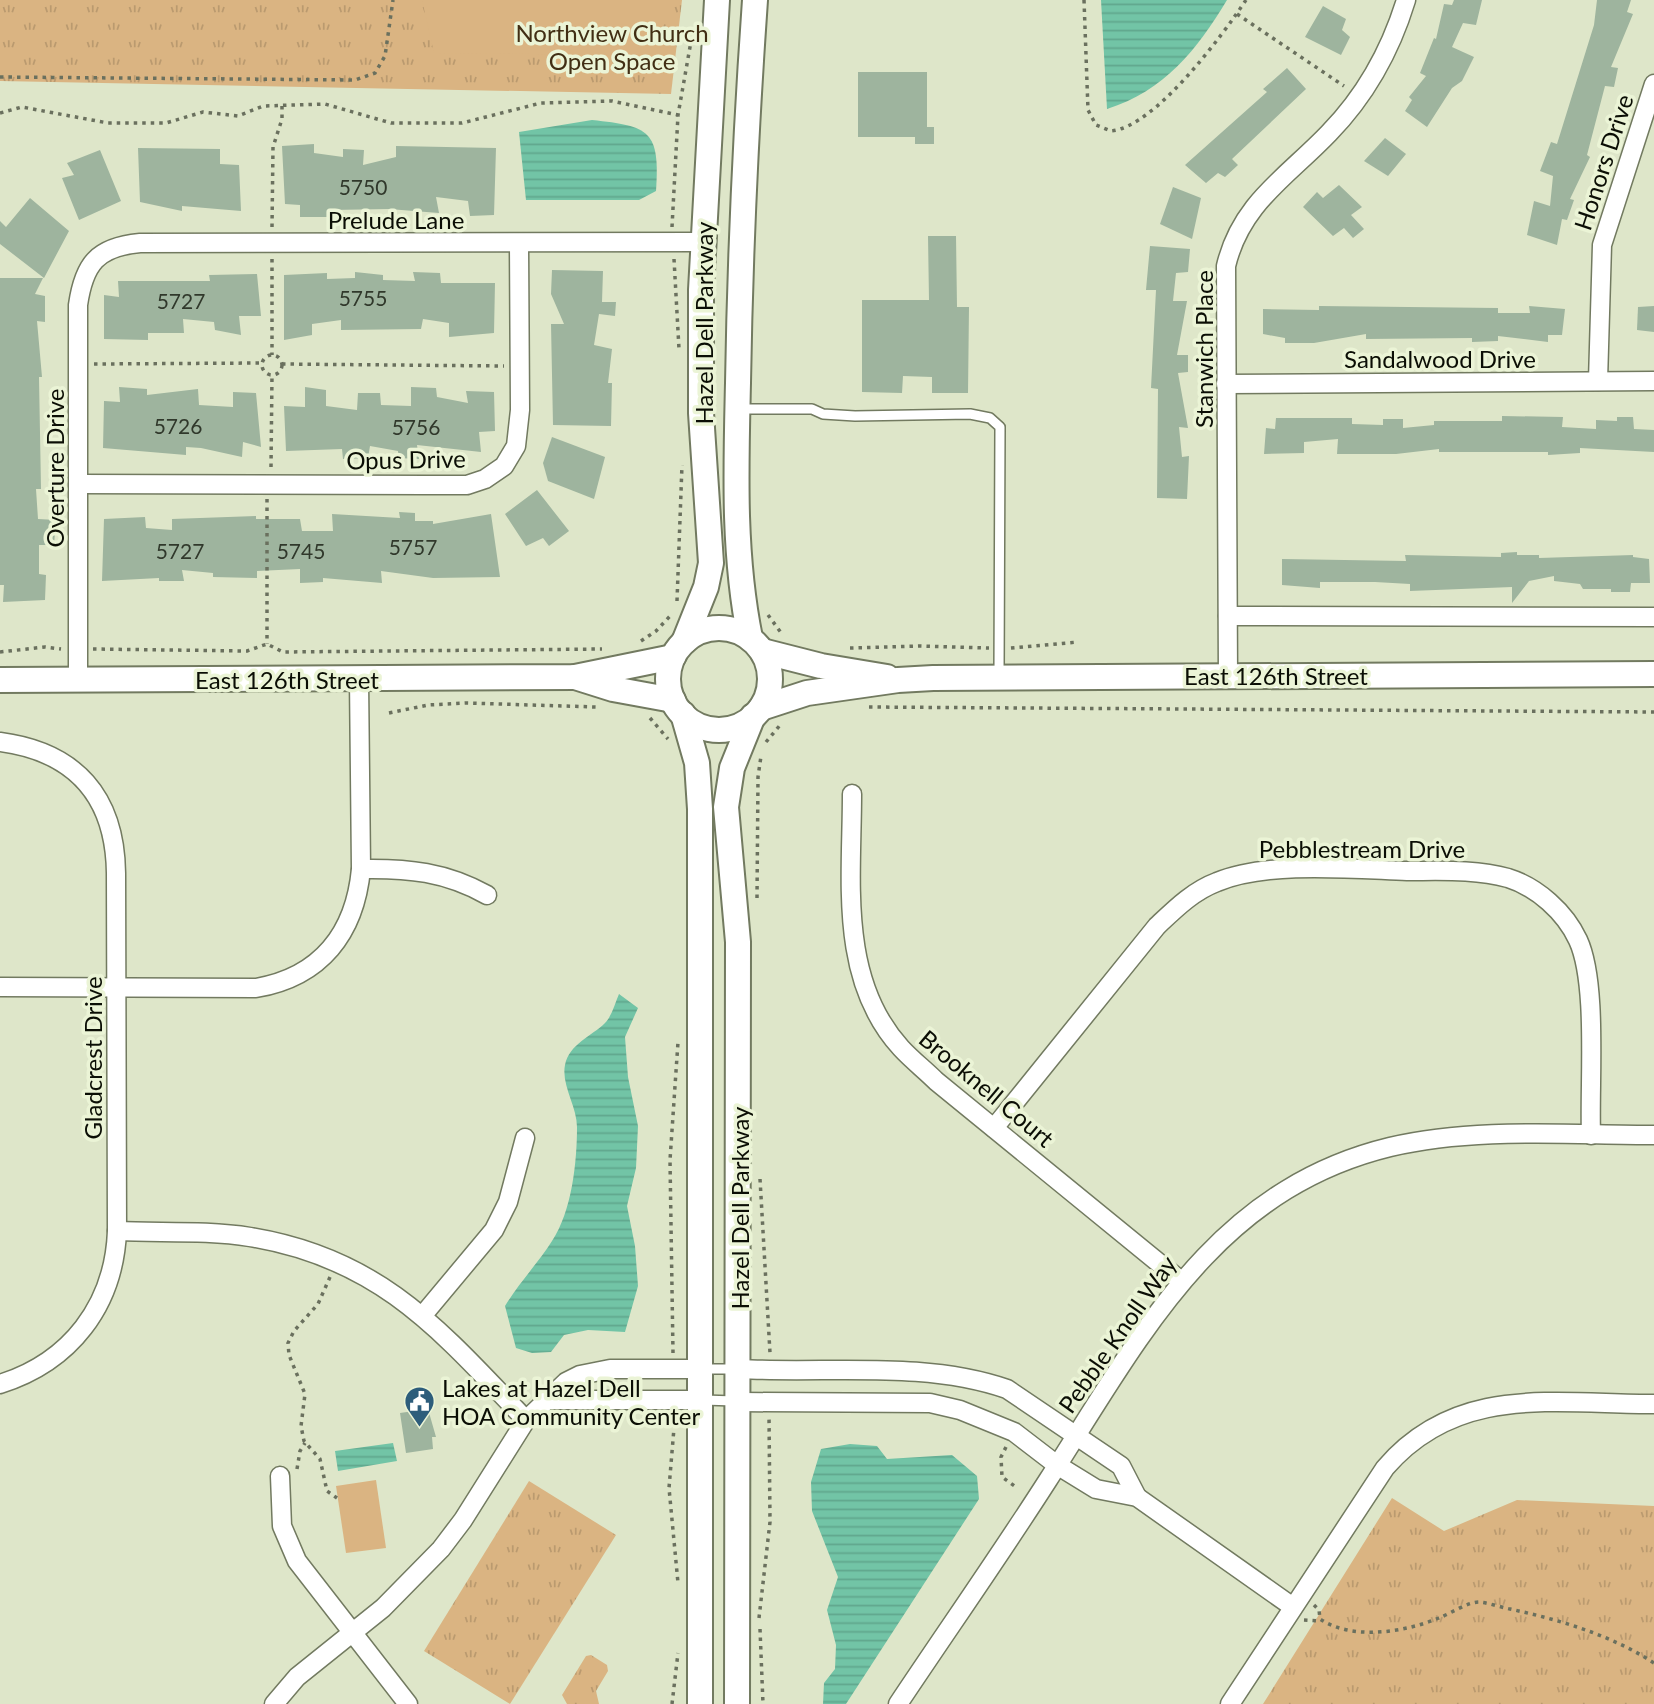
<svg xmlns="http://www.w3.org/2000/svg" width="1654" height="1704" font-family="Lato,sans-serif">
	<defs>
		<pattern id="grass-tufts" width="24" height="20" patternUnits="userSpaceOnUse" patternTransform="scale(1.75)"><rect width="24" height="20" fill="#dab482"/><path d="M3 7l-1-3M5 7V3M7 7l1-3M15 17l-1-3M17 17v-4M19 17l1-3" fill="none" stroke="#ba9a6f"/></pattern>
		<pattern id="water-rules" width="6" height="5" patternUnits="userSpaceOnUse" patternTransform="scale(1.75)"><rect width="6" height="5" fill="#72c4a6"/><path d="M0 2.5h6" fill="none" stroke="#61a78d"/></pattern>
	</defs>
	<rect width="100%" height="100%" fill="#dee6c9"/>
	<g fill="url(#grass-tufts)">
		<polygon points="0,0 682,0 671,94 0,81"/>
		<polygon points="529,1481 616,1535 510,1704 424,1651"/>
		<polygon points="1392,1498 1444,1531 1517,1500 1654,1506 1654,1704 1263,1704"/>
		<polygon points="591,1655 607,1665 608,1671 596,1691 599,1704 567,1704 562,1695 586,1656"/>
	</g>
	<g fill="#dab482">
		<polygon points="422,0 662,0 662,25 646,55 434,53"/>
		<polygon points="376,1480 386,1548 346,1553 336,1486"/>
	</g>
	<g fill="url(#water-rules)">
		<path d="M1101 0H1227C1197 50 1164 91 1107 109Z"/>
		<path d="M592 120C650 126 660 131 656 191L639 200H526L519 132Z"/>
		<path d="M619 994 638 1008 625 1037 628 1077 638 1126 636 1168 627 1206 635 1246 638 1286 625 1332 588 1330 564 1335 551 1352 532 1353 516 1348 505 1306C519 1283 538 1263 552 1241 572 1211 577 1162 577 1127 577 1106 561 1085 565 1065 569 1044 592 1036 605 1023 612 1016 615 1003 619 994Z"/>
		<polygon points="393,1443 397,1461 338,1471 335,1451"/>
		<polygon points="850,1444 877,1446 887,1459 952,1455 977,1476 979,1499 846,1704 823,1704 824,1683 835,1669 836,1645 827,1610 838,1577 812,1511 811,1482 821,1449"/>
	</g>
	<g fill="#9eb49e">
		<polygon points="1454,0 1482,0 1476,25 1463,23 1452,47 1474,57 1462,81 1452,88 1427,127 1405,111 1412,100 1409,97 1426,76 1420,73 1434,38 1436,39 1444,4 1452,5"/>
		<polygon points="1597,0 1631,0 1627,12 1633,14 1611,67 1618,68 1614,87 1605,86 1587,155 1590,157 1570,199 1574,200 1567,220 1562,219 1557,245 1527,235 1534,201 1550,206 1553,176 1540,171 1551,142 1557,144 1594,25"/>
		<polygon points="1323,6 1346,19 1342,30 1350,37 1341,55 1305,37"/>
		<polygon points="1287,68 1306,89 1232,159 1238,165 1225,177 1218,173 1206,183 1185,165 1267,92 1263,89"/>
		<polygon points="858,72 927,72 927,127 934,127 934,144 915,144 915,137 858,137"/>
		<polygon points="1385,138 1406,154 1388,176 1364,161"/>
		<polygon points="314,144 314,153 343,157 343,149 364,150 363,165 396,157 396,146 496,148 494,215 470,216 468,201 436,197 439,213 389,209 331,210 331,217 300,217 300,205 285,204 282,146"/>
		<polygon points="138,148 220,149 220,164 239,165 241,211 182,206 182,211 140,202"/>
		<polygon points="100,150 121,201 79,220 62,178 74,175 67,163"/>
		<polygon points="1339,185 1362,207 1351,215 1364,229 1353,238 1344,228 1333,236 1303,207 1317,192 1323,198"/>
		<polygon points="1173,187 1201,198 1192,239 1160,224"/>
		<polygon points="30,198 69,231 44,278 0,244 0,221 6,227"/>
		<polygon points="928,236 956,236 957,307 969,307 968,393 932,393 932,377 903,376 902,393 862,392 862,300 929,300"/>
		<polygon points="1150,246 1190,249 1188,272 1176,273 1173,301 1187,301 1177,355 1188,355 1188,372 1178,373 1188,428 1179,427 1182,457 1189,456 1187,499 1157,498 1158,389 1151,388 1156,290 1146,290"/>
		<polygon points="552,270 603,271 602,302 616,302 615,316 599,314 594,345 612,349 608,383 612,383 611,426 553,425 551,324 564,324 551,294"/>
		<polygon points="355,272 383,275 383,280 415,281 413,272 440,273 441,283 495,283 494,333 449,337 449,323 423,319 421,329 341,330 341,320 312,324 312,335 284,340 284,275 327,273 327,279 355,278"/>
		<polygon points="257,274 261,316 239,316 241,335 215,330 214,322 183,319 184,333 148,333 148,340 104,339 104,295 119,297 118,281 210,281 209,275"/>
		<polygon points="0,278 43,278 35,294 45,296 45,322 37,321 42,377 39,377 41,489 36,489 38,519 56,520 54,545 39,545 39,574 46,575 45,600 3,602 4,585 0,585"/>
		<polygon points="1319,306 1498,308 1498,313 1530,313 1529,306 1565,309 1562,335 1548,335 1548,342 1498,336 1498,341 1472,342 1472,338 1366,339 1366,334 1314,343 1285,343 1285,338 1263,334 1263,309 1319,310"/>
		<polygon points="1654,306 1654,332 1637,330 1638,307"/>
		<polygon points="119,387 147,389 147,395 198,389 199,405 233,407 233,392 256,393 261,447 243,442 242,457 201,448 186,447 186,455 103,448 104,401 120,402"/>
		<polygon points="305,387 326,390 326,406 357,410 358,393 380,393 381,405 411,406 411,387 436,388 437,397 468,403 466,391 494,392 495,431 479,432 481,452 417,445 419,459 398,458 398,451 370,446 368,458 343,459 342,449 286,451 284,406 305,407"/>
		<polygon points="1502,416 1563,417 1562,427 1596,429 1596,420 1617,421 1617,417 1633,417 1634,429 1654,430 1654,452 1580,448 1580,453 1548,455 1548,452 1439,452 1439,449 1396,454 1337,454 1338,439 1304,442 1304,453 1264,454 1266,428 1275,429 1276,418 1352,418 1352,424 1383,425 1383,419 1403,419 1403,428 1434,425 1434,421 1502,421"/>
		<polygon points="552,437 605,457 594,499 548,481 543,463"/>
		<polygon points="537,490 569,531 549,546 543,538 526,546 505,514"/>
		<polygon points="399,512 415,513 415,521 433,521 433,524 491,514 500,577 433,578 381,571 382,583 323,578 323,582 300,583 300,569 257,571 257,578 213,577 213,573 182,570 184,581 159,581 159,578 102,581 104,519 145,517 146,528 172,530 172,519 256,516 256,519 300,519 302,531 333,531 332,514 400,518"/>
		<polygon points="1517,552 1517,555 1539,555 1539,558 1633,555 1633,557 1649,559 1650,583 1631,583 1630,592 1611,592 1611,589 1583,589 1580,584 1554,581 1554,576 1529,581 1512,603 1512,587 1410,591 1410,584 1375,582 1320,582 1320,588 1282,585 1282,559 1406,561 1405,555 1501,557 1501,553"/>
		<polygon points="428,1409 436,1437 432,1437 433,1449 406,1453 400,1413"/>
	</g>
	<g fill="none" stroke-linecap="round" stroke-linejoin="round">
		<defs>
			<g id="lane">
				<polyline points="738,409 812,409 823,414 855,416 970,414 990,418 1000,427 999,675"/>
				<polyline points="703,1369 734,1369"/>
				<polyline points="703,1400 735,1401"/>
			</g>
			<g id="street">
				<polyline points="1598,381 1602,245 1654,84"/>
				<polyline points="1226,384 1654,381"/>
				<polyline points="79,484 426,485 467,485 485,479 504,466 516,446 520,410 519,244"/>
				<polyline points="1228,616 1654,617"/>
				<path d="M1228 676 1226 266C1241 203 1287 177 1329 133 1365 96 1391 49 1406 0"/>
				<path d="M78 680V305C84 264 97 247 140 243L702 242"/>
				<path d="M0 742C76 752 115 797 116 873L117 1231C114 1306 70 1362 0 1384"/>
				<path d="M852 794C852 880 838 979 901 1048 912 1060 925 1070 936 1081L1181 1281"/>
				<path d="M361 869C408 868 446 872 487 895"/>
				<path d="M0 987 256 988C321 977 355 933 361 869L359 679"/>
				<path d="M994 1128 1157 926C1175 909 1193 891 1217 882 1267 861 1352 869 1407 871 1440 871 1476 869 1508 878 1537 887 1565 912 1578 940 1598 983 1589 1084 1591 1135"/>
				<path d="M117 1231C161 1233 207 1230 250 1237 380 1258 440 1330 526 1420"/>
				<polyline points="423,1315 494,1230 508,1202 525,1138"/>
				<path d="M740 1369C827 1374 923 1360 1007 1389L1121 1466 1137 1497"/>
				<polyline points="549,1400 701,1400"/>
				<polyline points="740,1402 930,1403 960,1410 1014,1432 1057,1465 1096,1489 1137,1497 1293,1607"/>
				<polyline points="280,1476 282,1526 297,1561 408,1704"/>
				<polyline points="274,1704 297,1677 383,1608 441,1549 463,1520 526,1420 566,1382 580,1375 610,1369 701,1369"/>
				<path d="M898 1704C948 1629 1000 1555 1048 1480 1139 1339 1213 1190 1390 1147 1475 1127 1568 1135 1654 1135"/>
				<path d="M1230 1704 1385 1468C1457 1384 1554 1404 1654 1404"/>
			</g>
			<g id="secondary">
				<circle cx="719" cy="679" r="51"/>
				<path d="M750 638C733 554 736 469 738 383 740 255 746 128 755 0"/>
				<polyline points="684,642 706,587 711,563 701,413 701,290 717,0"/>
				<polyline points="762,651 821,666 887,677"/>
				<polyline points="575,677 613,689 673,700"/>
				<polyline points="0,680 575,677 673,657"/>
				<polyline points="761,708 807,693 898,680 933,678 1654,674"/>
				<polyline points="683,714 697,763 700,809 700,1704"/>
				<polyline points="737,1704 738,942 726,807 732,768 753,716"/>
			</g>
		</defs>
		<use href="#lane" stroke="#727a60" stroke-width="12"/>
		<use href="#street" stroke="#727a60" stroke-width="21"/>
		<use href="#secondary" stroke="#727a60" stroke-width="28"/>
		<g stroke="#6a705e" stroke-width="3.5" stroke-dasharray="3.5 5" stroke-linecap="butt">
			<path d="M1084 0 1088 110 1096 125 1111 131C1155 127 1222 36 1246 0"/>
			<polyline points="1237,14 1344,86"/>
			<polyline points="0,77 355,80 375,73 385,56 393,0"/>
			<polyline points="0,113 22,107 108,123 166,123 203,112 238,116 263,106 325,104 391,123 462,123 541,103 612,101 678,115"/>
			<polyline points="272,227 273,147 282,119 282,105"/>
			<polyline points="672,227 678,115 693,30"/>
			<polyline points="272,259 272,355"/>
			<polyline points="674,259 679,349"/>
			<circle cx="272" cy="365" r="10"/>
			<polyline points="94,364 262,363"/>
			<polyline points="282,364 504,366"/>
			<polyline points="271,467 272,375"/>
			<polyline points="267,499 267,644"/>
			<polyline points="677,601 682,465"/>
			<polyline points="768,615 782,634"/>
			<polyline points="641,641 656,631 672,614"/>
			<polyline points="850,648 920,646 989,648"/>
			<polyline points="1011,648 1078,642"/>
			<polyline points="93,649 247,651 267,644 283,652 602,649"/>
			<polyline points="0,652 45,647 61,649"/>
			<polyline points="869,707 1654,712"/>
			<polyline points="389,713 428,705 466,703 596,707"/>
			<polyline points="650,718 668,739"/>
			<polyline points="766,742 781,724"/>
			<polyline points="757,898 758,777 761,756"/>
			<polyline points="760,1179 770,1353"/>
			<polyline points="330,1277 318,1304 294,1331 288,1343 289,1355 305,1394 301,1426 304,1441 320,1459 327,1491 337,1498"/>
			<polyline points="673,1353 670,1160 678,1042"/>
			<polyline points="675,1416 669,1488 678,1583"/>
			<polyline points="1006,1447 1001,1457 1002,1477 1016,1487"/>
			<polyline points="297,1469 300,1451 305,1443"/>
			<path d="M1314 1605 1319 1610 1320 1619C1353 1641 1405 1632 1439 1618 1450 1614 1467 1602 1479 1602 1489 1603 1500 1607 1510 1609 1560 1620 1611 1635 1654 1663"/>
			<polyline points="759,1618 770,1522 769,1416"/>
			<polyline points="1304,1620 1320,1621"/>
			<polyline points="760,1629 763,1704"/>
			<polyline points="672,1704 678,1653"/>
		</g>
		<use href="#lane" stroke="#fff" stroke-width="9"/>
		<use href="#street" stroke="#fff" stroke-width="18"/>
		<use href="#secondary" stroke="#fff" stroke-width="24"/>
	</g>
	<defs>
		<symbol id="civic-pin" viewBox="-11 -11 22 30"><path d="M0 17L-7.5 6A9.5 9.5 0 1 1 7.5 6Z" fill="#2d5d7b" stroke="#ebf4d6"/><path d="M-.6-6.5H3V-4.5H.6V-3L4-1V1h2V6H-6V1h2V-1L-.6-3ZM-1.2 2.5V6h2.4V2.5Z" fill="#fff"/></symbol>
	</defs>
	<g fill-rule="evenodd">
		<use href="#civic-pin" x="402" y="1384" width="35" height="47"/>
	</g>
	<g text-anchor="middle" dominant-baseline="central" stroke-width="7" stroke-linejoin="round" paint-order="stroke">
		<g font-size="21" fill="#30382b">
			<text x="363" y="186">5750</text>
			<text x="363" y="297">5755</text>
			<text x="181" y="300">5727</text>
			<text x="178" y="425">5726</text>
			<text x="416" y="426">5756</text>
			<text x="413" y="546">5757</text>
			<text x="180" y="550">5727</text>
			<text x="301" y="550">5745</text>
		</g>
		<g font-size="24" fill="#412e14" stroke="#ebf4d6">
			<text x="612" y="32">Northview Church<tspan x="612" dy="28">Open Space</tspan></text>
		</g>
		<g font-size="24" fill="#0b0e05" stroke="#ebf4d6">
			<text transform="translate(1603 162) rotate(-72)">Honors Drive</text>
			<text x="396" y="219">Prelude Lane</text>
			<text transform="translate(703 323) rotate(-90)">Hazel Dell Parkway</text>
			<text transform="translate(1203 349) rotate(-90)">Stanwich Place</text>
			<text x="1440" y="358">Sandalwood Drive</text>
			<text transform="translate(406 459) rotate(-1)">Opus Drive</text>
			<text transform="translate(54 468) rotate(-90)">Overture Drive</text>
			<text x="1276" y="675">East 126th Street</text>
			<text x="287" y="679">East 126th Street</text>
			<text x="1362" y="848">Pebblestream Drive</text>
			<text transform="translate(92 1058) rotate(-90)">Gladcrest Drive</text>
			<text transform="translate(987 1088) rotate(40)">Brooknell Court</text>
			<text transform="translate(739 1208) rotate(-90)">Hazel Dell Parkway</text>
			<text transform="translate(1117 1334) rotate(-55)">Pebble Knoll Way</text>
		</g>
		<g font-size="24" fill="#0b0e05" stroke="#ebf4d6" text-anchor="start">
			<text x="442" y="1387">Lakes at Hazel Dell<tspan x="442" dy="28">HOA Community Center</tspan></text>
		</g>
	</g>
</svg>
